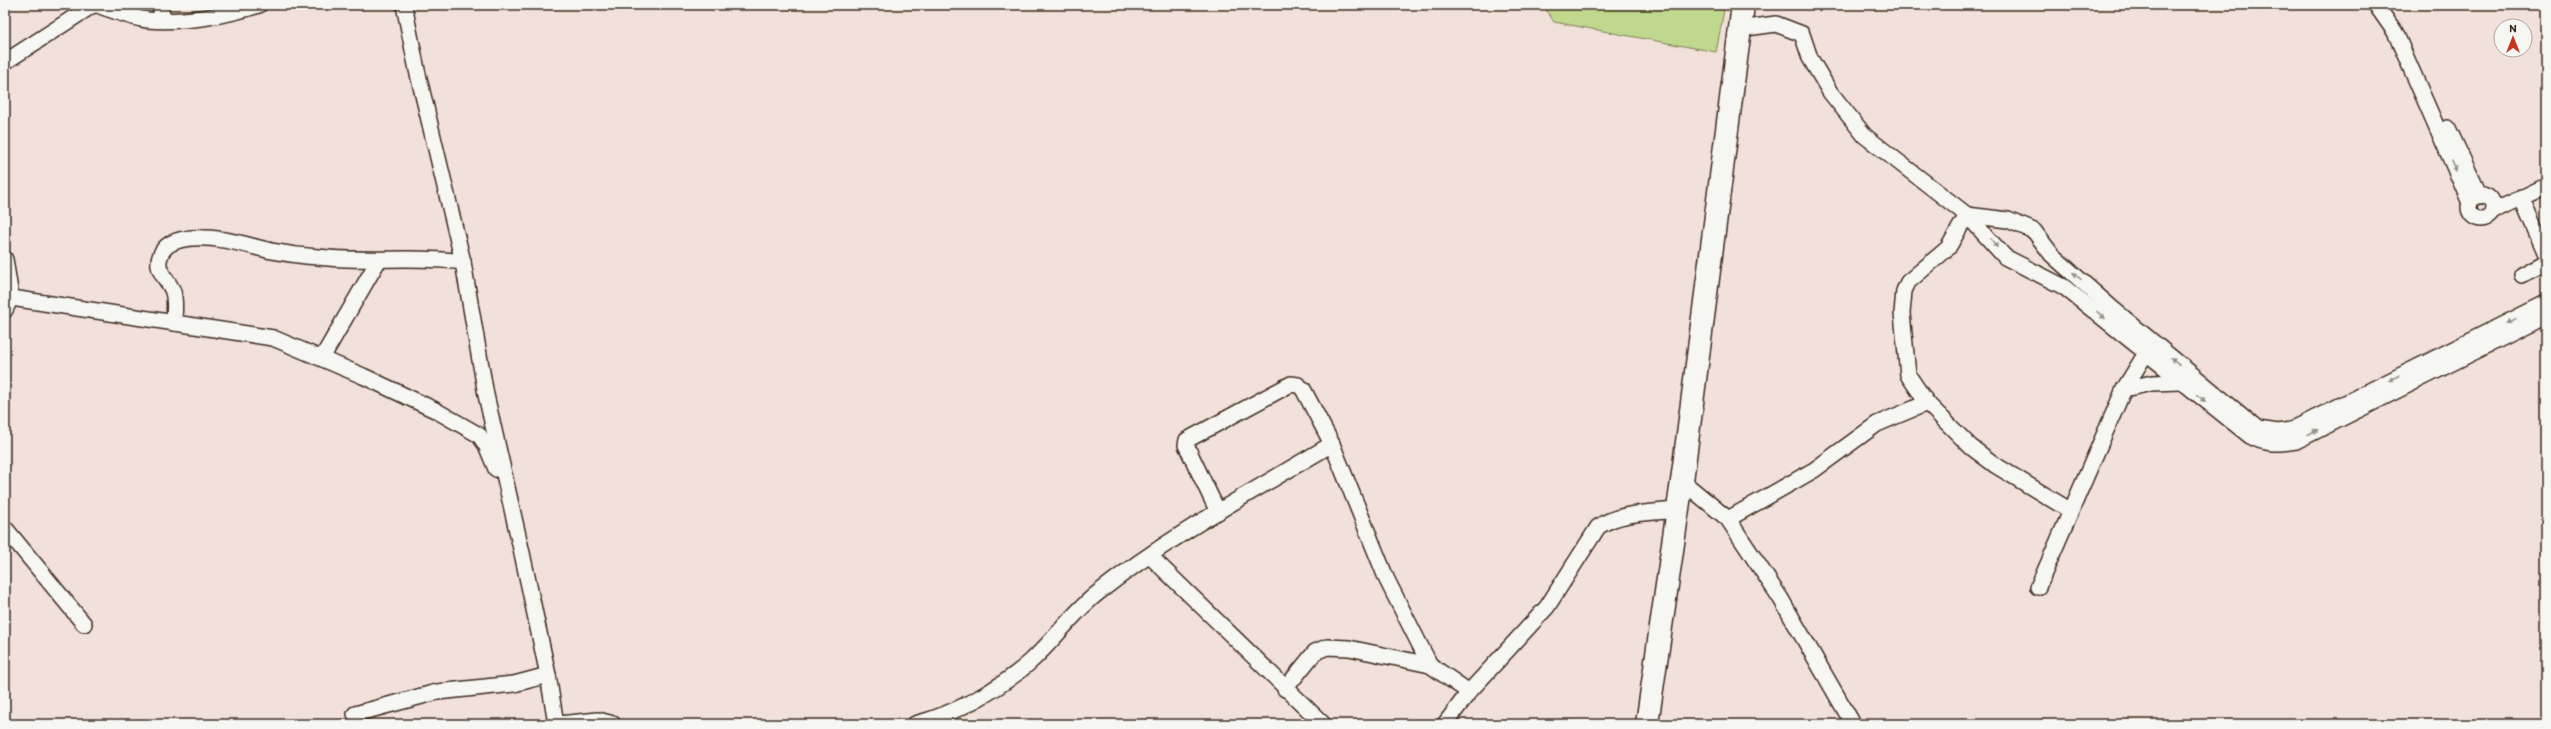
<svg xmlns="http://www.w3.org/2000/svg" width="2551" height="729" font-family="Itim,sans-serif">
	<rect width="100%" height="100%" fill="#f2e1da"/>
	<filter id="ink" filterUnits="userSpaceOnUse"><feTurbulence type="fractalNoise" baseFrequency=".025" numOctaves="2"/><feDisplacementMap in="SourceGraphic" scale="8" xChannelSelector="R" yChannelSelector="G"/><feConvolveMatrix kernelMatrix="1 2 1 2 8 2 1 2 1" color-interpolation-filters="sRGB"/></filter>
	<g filter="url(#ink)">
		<polygon fill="#c0d88e" stroke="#7e8156" points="1543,5 1725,5 1716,52 1554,22"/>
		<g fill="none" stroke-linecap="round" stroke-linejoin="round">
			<defs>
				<g id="minor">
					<path d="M97 5C113 10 130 18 147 20 181 23 226 16 259 5"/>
					<polyline points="160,5 163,20"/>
					<polyline points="404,5 417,70 463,262 486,395 522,553 548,675 556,724"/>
					<polyline points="2376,5 2395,32 2470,203"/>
					<path d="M1739 29 1776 24 1802 34 1810 58 1830 92 1865 136 1967 215 2005 257 2064 287 2250 436C2266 445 2278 444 2296 441L2546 316"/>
					<polyline points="5,62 93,5"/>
					<polyline points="2448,128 2480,196"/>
					<circle cx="2481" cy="207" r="12"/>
					<polyline points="2521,197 2546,254"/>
					<polyline points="2492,212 2546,186"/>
					<polyline points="1967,215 2008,220 2034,231 2052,255 2113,309 2258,429 2278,432 2291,430 2546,303"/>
					<polyline points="5,259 11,297 5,310"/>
					<polyline points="2522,275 2546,262"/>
					<polyline points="5,297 273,338 363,376 435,410 479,435 486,445 496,469"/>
					<path d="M174 323C174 313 176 302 173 292 169 279 153 271 161 254 166 242 180 239 192 238 219 236 246 245 272 251 287 254 303 256 318 257 367 263 415 255 463 262"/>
					<polyline points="322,358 378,261"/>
					<polyline points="2124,389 2152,383 2180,382"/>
					<polyline points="1927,403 1908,375 1902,313 1904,291 1908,282 1948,248 1967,215"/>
					<polyline points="1682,481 1728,519 1781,599 1853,724"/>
					<polyline points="1218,512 1186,445 1187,440 1291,384 1298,385 1303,389 1332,444 1387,580 1430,665"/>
					<polyline points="1728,519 1814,470 1877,424 1927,403 1971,447 1995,465 2071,511"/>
					<polyline points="5,528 84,624"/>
					<polyline points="1150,556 1323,724"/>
					<polyline points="2038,587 2124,389 2151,345"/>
					<polyline points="1285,689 1315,652 1327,647 1349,648 1430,665 1469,692"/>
					<polyline points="355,714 437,692 514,684 548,675"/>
					<polyline points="559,724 598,720 613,724"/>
					<path d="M915 724C955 714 998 690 1029 663 1054 641 1073 612 1099 592 1171 535 1254 491 1332 444"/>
					<path d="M1445 724 1469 692 1547 607 1598 527C1619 512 1651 513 1676 510"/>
				</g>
				<polyline id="highway" points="1647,724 1682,481 1743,5"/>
			</defs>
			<use href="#minor" stroke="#3b2a1e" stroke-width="18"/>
			<use href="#highway" stroke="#3b2a1e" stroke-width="25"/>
			<use href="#minor" stroke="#f6f6f2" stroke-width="15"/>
			<use href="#highway" stroke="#f6f6f2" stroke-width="22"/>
		</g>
		<defs><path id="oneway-solid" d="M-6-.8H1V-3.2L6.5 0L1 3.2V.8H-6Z"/></defs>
		<g fill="#989088">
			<use href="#oneway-solid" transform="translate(2454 166) rotate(67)"/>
			<use href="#oneway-solid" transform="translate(1994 243) rotate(53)"/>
			<use href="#oneway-solid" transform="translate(2077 276) rotate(-140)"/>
			<use href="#oneway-solid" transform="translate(2101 315) rotate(40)"/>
			<use href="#oneway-solid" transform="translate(2511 321) rotate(154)"/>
			<use href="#oneway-solid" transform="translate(2175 361) rotate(-142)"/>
			<use href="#oneway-solid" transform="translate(2394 378) rotate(152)"/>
			<use href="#oneway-solid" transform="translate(2201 398) rotate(38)"/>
			<use href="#oneway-solid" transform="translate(2313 432) rotate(-27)"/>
		</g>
	</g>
	<rect width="2551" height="729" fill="none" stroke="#f6f6f2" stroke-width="20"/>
	<rect x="10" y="10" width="2531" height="709" fill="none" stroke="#3b2a1e" stroke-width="1.5" filter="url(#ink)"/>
	<g transform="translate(2513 38)"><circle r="19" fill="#f6f6f2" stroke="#aba49d"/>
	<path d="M0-3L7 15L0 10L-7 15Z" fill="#c8321e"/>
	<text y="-6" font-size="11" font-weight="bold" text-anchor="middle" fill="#3b2a1e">N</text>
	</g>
</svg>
